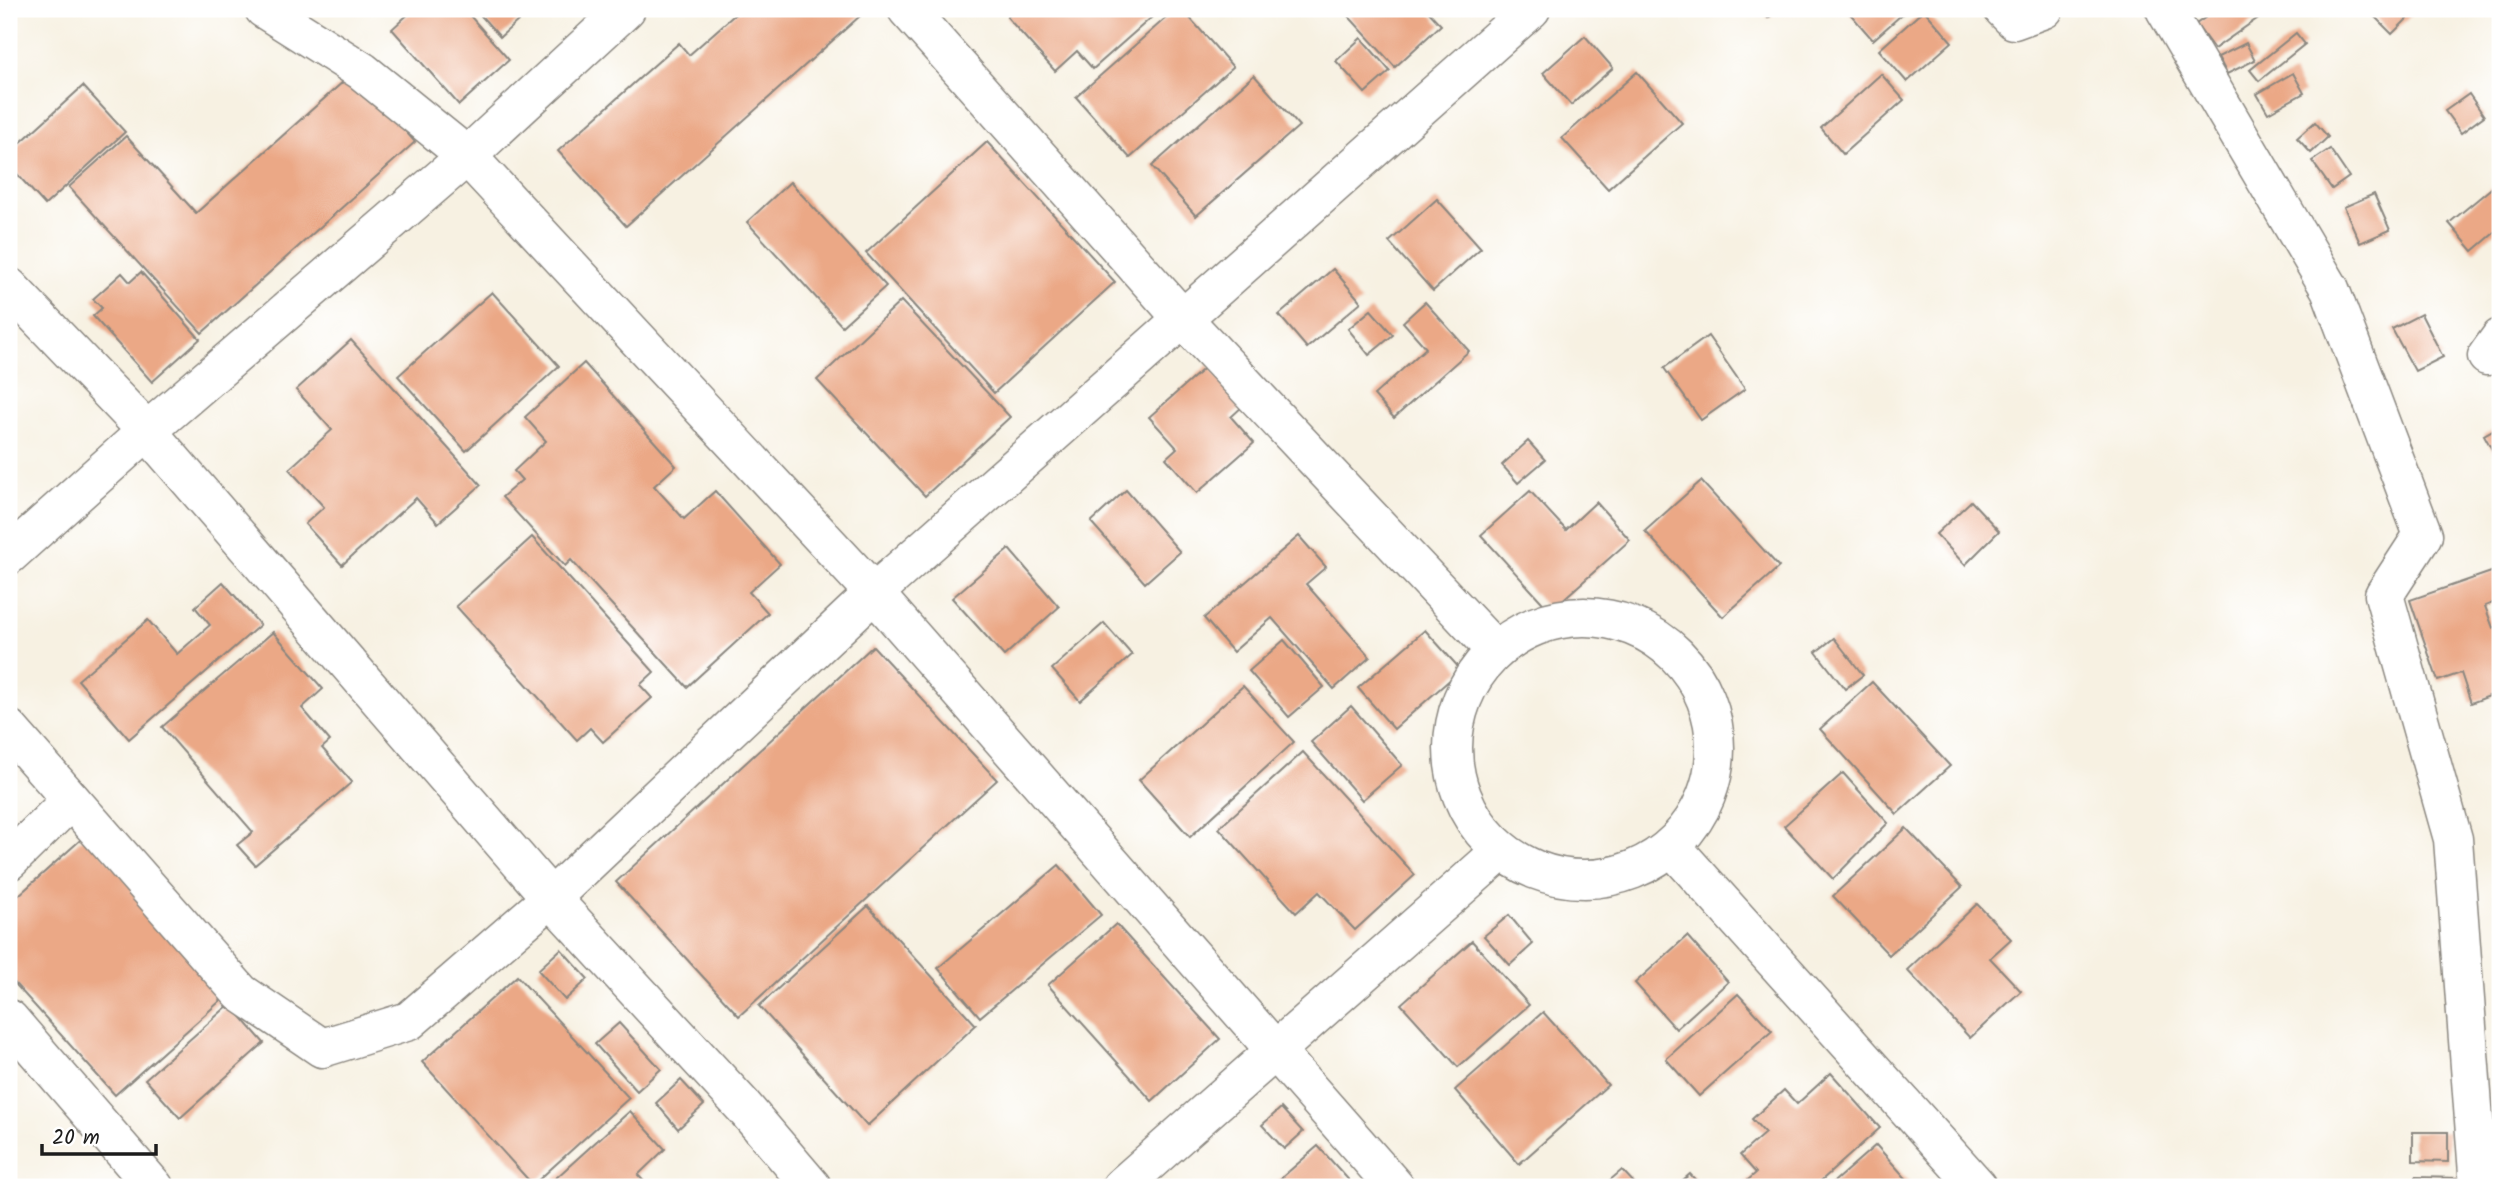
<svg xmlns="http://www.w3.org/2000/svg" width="2509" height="1196" font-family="Kalam,sans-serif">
	<rect width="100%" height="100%" fill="#fff"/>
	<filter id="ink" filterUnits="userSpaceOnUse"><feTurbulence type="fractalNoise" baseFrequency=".0143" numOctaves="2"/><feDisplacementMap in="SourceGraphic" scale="14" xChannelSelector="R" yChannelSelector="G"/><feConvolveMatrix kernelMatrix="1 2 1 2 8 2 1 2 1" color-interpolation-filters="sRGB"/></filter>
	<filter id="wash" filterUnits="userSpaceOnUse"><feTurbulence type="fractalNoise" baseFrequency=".00686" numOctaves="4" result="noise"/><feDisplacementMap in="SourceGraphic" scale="28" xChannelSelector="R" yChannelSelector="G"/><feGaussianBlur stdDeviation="1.57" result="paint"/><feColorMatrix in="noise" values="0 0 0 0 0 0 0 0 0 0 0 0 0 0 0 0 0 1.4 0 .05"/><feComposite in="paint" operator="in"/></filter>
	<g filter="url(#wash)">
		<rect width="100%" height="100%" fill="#f7f1e2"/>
		<g id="blocks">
			<g fill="#eba886">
				<polygon points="414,9 464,9 509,60 459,105 392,29"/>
				<polygon points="475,9 524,9 528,12 500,37"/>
				<polygon points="741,9 853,9 860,16 626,226 558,151 679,43 689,55"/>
				<polygon points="1016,9 1161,9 1093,69 1077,51 1055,71 1007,17"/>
				<polygon points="1176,9 1182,9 1233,67 1130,158 1076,97"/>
				<polygon points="1342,9 1426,9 1441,25 1395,67"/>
				<polygon points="1761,9 1779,9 1768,18"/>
				<polygon points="1846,9 1908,9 1873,40"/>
				<polygon points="2218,9 2271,9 2214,49 2196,24"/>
				<polygon points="2384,9 2417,9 2392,34 2375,17"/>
				<polygon points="1924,10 1952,42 1907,82 1879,50"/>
				<polygon points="2296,33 2305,44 2259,81 2250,70"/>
				<polygon points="1585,36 1613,68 1571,105 1543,73"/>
				<polygon points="1361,38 1390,71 1365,93 1336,61"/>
				<polygon points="2246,43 2255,60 2227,74 2218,57"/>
				<polygon points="1637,72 1682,123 1608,189 1562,138"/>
				<polygon points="353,73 415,142 202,333 69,187 126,136 196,213"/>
				<polygon points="2293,73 2304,93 2268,113 2257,94"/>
				<polygon points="1881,74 1904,100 1843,154 1821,128"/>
				<polygon points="1254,75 1299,126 1196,216 1152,166"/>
				<polygon points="83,86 125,132 45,205 9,165 9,153"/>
				<polygon points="2469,94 2484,116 2461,133 2445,111"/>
				<polygon points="2315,122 2328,137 2311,153 2297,138"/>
				<polygon points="987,142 1115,282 994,393 866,253"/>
				<polygon points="2330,149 2349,177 2332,189 2312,161"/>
				<polygon points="790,182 886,286 842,326 747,222"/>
				<polygon points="2494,186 2500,193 2500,228 2473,251 2449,223"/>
				<polygon points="2374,194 2390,230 2360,243 2344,207"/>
				<polygon points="1437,199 1481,248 1433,291 1389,242"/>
				<polygon points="1333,269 1361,302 1307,348 1279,315"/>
				<polygon points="141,272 200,339 152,382 93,316 102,308 93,299 122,273 130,282"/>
				<polygon points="492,292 559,366 466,451 398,376"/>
				<polygon points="901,301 1010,417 925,496 817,380"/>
				<polygon points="1425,302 1469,351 1394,418 1374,395 1426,348 1403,322"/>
				<polygon points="1371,310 1393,335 1369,355 1348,329"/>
				<polygon points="2421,314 2443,357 2415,371 2392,329"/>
				<polygon points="1708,336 1745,389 1701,420 1664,368"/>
				<polygon points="351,340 481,485 438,523 416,498 342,565 305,524 324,507 289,469 332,430 296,390"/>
				<polygon points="584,363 676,466 654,486 684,519 715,491 780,564 749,592 768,613 687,687 571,560 565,566 502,497 522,480 514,471 546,441 525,417"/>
				<polygon points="1208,365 1243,406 1231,417 1254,443 1197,493 1166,458 1177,448 1149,417"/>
				<polygon points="2500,426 2500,464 2484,435"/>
				<polygon points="1528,441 1545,460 1518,483 1502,465"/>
				<polygon points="1701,481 1779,567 1723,617 1645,531"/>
				<polygon points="1126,490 1180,552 1145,583 1091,522"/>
				<polygon points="1530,491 1566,530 1596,502 1630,540 1550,611 1481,535"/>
				<polygon points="1971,501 1999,531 1965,565 1936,534"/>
				<polygon points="1299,536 1326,567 1306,584 1370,657 1334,689 1272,618 1233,652 1204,618"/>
				<polygon points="532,537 654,672 640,685 652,698 603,742 590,728 577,740 456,606"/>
				<polygon points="1009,549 1059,607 1004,656 952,598"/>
				<polygon points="2500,569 2500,600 2485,606 2493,628 2500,625 2500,692 2471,703 2461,673 2438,681 2410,600"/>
				<polygon points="223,582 260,625 129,739 78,680 148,620 177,654 210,625 195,607"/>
				<polygon points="1104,623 1132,655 1080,701 1052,669"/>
				<polygon points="1425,630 1461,670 1394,729 1358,688"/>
				<polygon points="273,632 323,689 302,708 330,741 322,748 352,782 255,865 237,845 253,832 162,727"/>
				<polygon points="1834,638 1863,675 1845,689 1816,652"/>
				<polygon points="1284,640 1324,687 1289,717 1249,671"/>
				<polygon points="873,646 997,780 739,1016 616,882"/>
				<polygon points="1872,682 1950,766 1897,814 1820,729"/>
				<polygon points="1243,686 1294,742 1190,837 1139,780"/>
				<polygon points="1351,706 1402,765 1362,800 1311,742"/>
				<polygon points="1303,752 1415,875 1355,930 1319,892 1296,913 1219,828"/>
				<polygon points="1843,773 1888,823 1833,879 1784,826"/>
				<polygon points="1906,828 1962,887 1889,955 1833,896"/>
				<polygon points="86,835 228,994 115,1095 9,977 9,904"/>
				<polygon points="1059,865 1101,915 980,1017 938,968"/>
				<polygon points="1977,904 2011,939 1990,958 2021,991 1970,1038 1907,970"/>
				<polygon points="868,906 976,1025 867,1126 759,1006"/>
				<polygon points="1509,915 1533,944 1510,965 1484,936"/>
				<polygon points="1116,924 1220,1039 1152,1101 1048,985"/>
				<polygon points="1687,936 1728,982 1676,1029 1635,983"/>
				<polygon points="1472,941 1529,1005 1458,1067 1401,1004"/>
				<polygon points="561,949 588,979 565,1000 538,970"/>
				<polygon points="517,976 629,1098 533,1185 422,1062"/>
				<polygon points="1738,994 1772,1031 1699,1096 1666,1059"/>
				<polygon points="230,1004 264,1043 180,1118 145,1079"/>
				<polygon points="1543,1012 1608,1085 1519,1164 1455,1090"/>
				<polygon points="619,1023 661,1069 637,1091 595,1044"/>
				<polygon points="1831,1073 1880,1128 1814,1187 1740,1187 1756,1173 1740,1155 1765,1133 1752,1119 1784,1090 1797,1104"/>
				<polygon points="681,1080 704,1105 678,1129 656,1103"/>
				<polygon points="1281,1108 1303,1132 1284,1149 1262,1125"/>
				<polygon points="630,1111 665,1149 638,1175 649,1187 546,1187"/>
				<polygon points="2413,1132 2448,1132 2448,1162 2413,1161"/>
				<polygon points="1876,1145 1911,1184 1908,1187 1828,1187"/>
				<polygon points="1318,1146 1355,1187 1271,1187"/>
				<polygon points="1622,1170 1638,1187 1605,1187 1603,1186"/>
				<polygon points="1690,1174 1702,1187 1675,1187"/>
				<polygon points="2415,1177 2461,1178 2461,1187 2415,1187"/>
			</g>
		</g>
	</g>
	<g filter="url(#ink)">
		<use href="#blocks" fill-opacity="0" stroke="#8a867f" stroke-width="2"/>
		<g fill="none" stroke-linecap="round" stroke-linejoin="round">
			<defs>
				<g id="minor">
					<polyline points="264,9 362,71 467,156 874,593 1395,1187"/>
					<polyline points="907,9 1183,319 1493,648"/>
					<polyline points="2003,9 2014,20 2044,9"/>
					<polyline points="2165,9 2330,289 2423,535 2384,595 2453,839 2479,1187"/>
					<polyline points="9,287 147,431 551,898 743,1106 812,1187"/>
					<polyline points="2487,356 2500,338"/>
					<polyline points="9,555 147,431 467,156 626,9"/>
					<circle cx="1584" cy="748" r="131"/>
					<polyline points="9,729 241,993 322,1048 409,1021 551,898 874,593 1531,9"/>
					<polyline points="1674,849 1978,1187"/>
					<polyline points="9,861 71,800"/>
					<polyline points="9,1019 154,1187"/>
					<polyline points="1121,1187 1499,853"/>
				</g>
			</defs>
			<use href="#minor" stroke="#8a867f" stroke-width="41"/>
			<use href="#minor" stroke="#fff" stroke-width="38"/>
		</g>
	</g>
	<rect width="2509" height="1196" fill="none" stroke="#fff" stroke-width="35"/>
	<path d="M42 1144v10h114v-10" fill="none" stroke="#1c1c1c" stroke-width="3.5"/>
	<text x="52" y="1144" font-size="21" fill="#1c1c1c" stroke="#ffffff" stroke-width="5" paint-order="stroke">20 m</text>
</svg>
